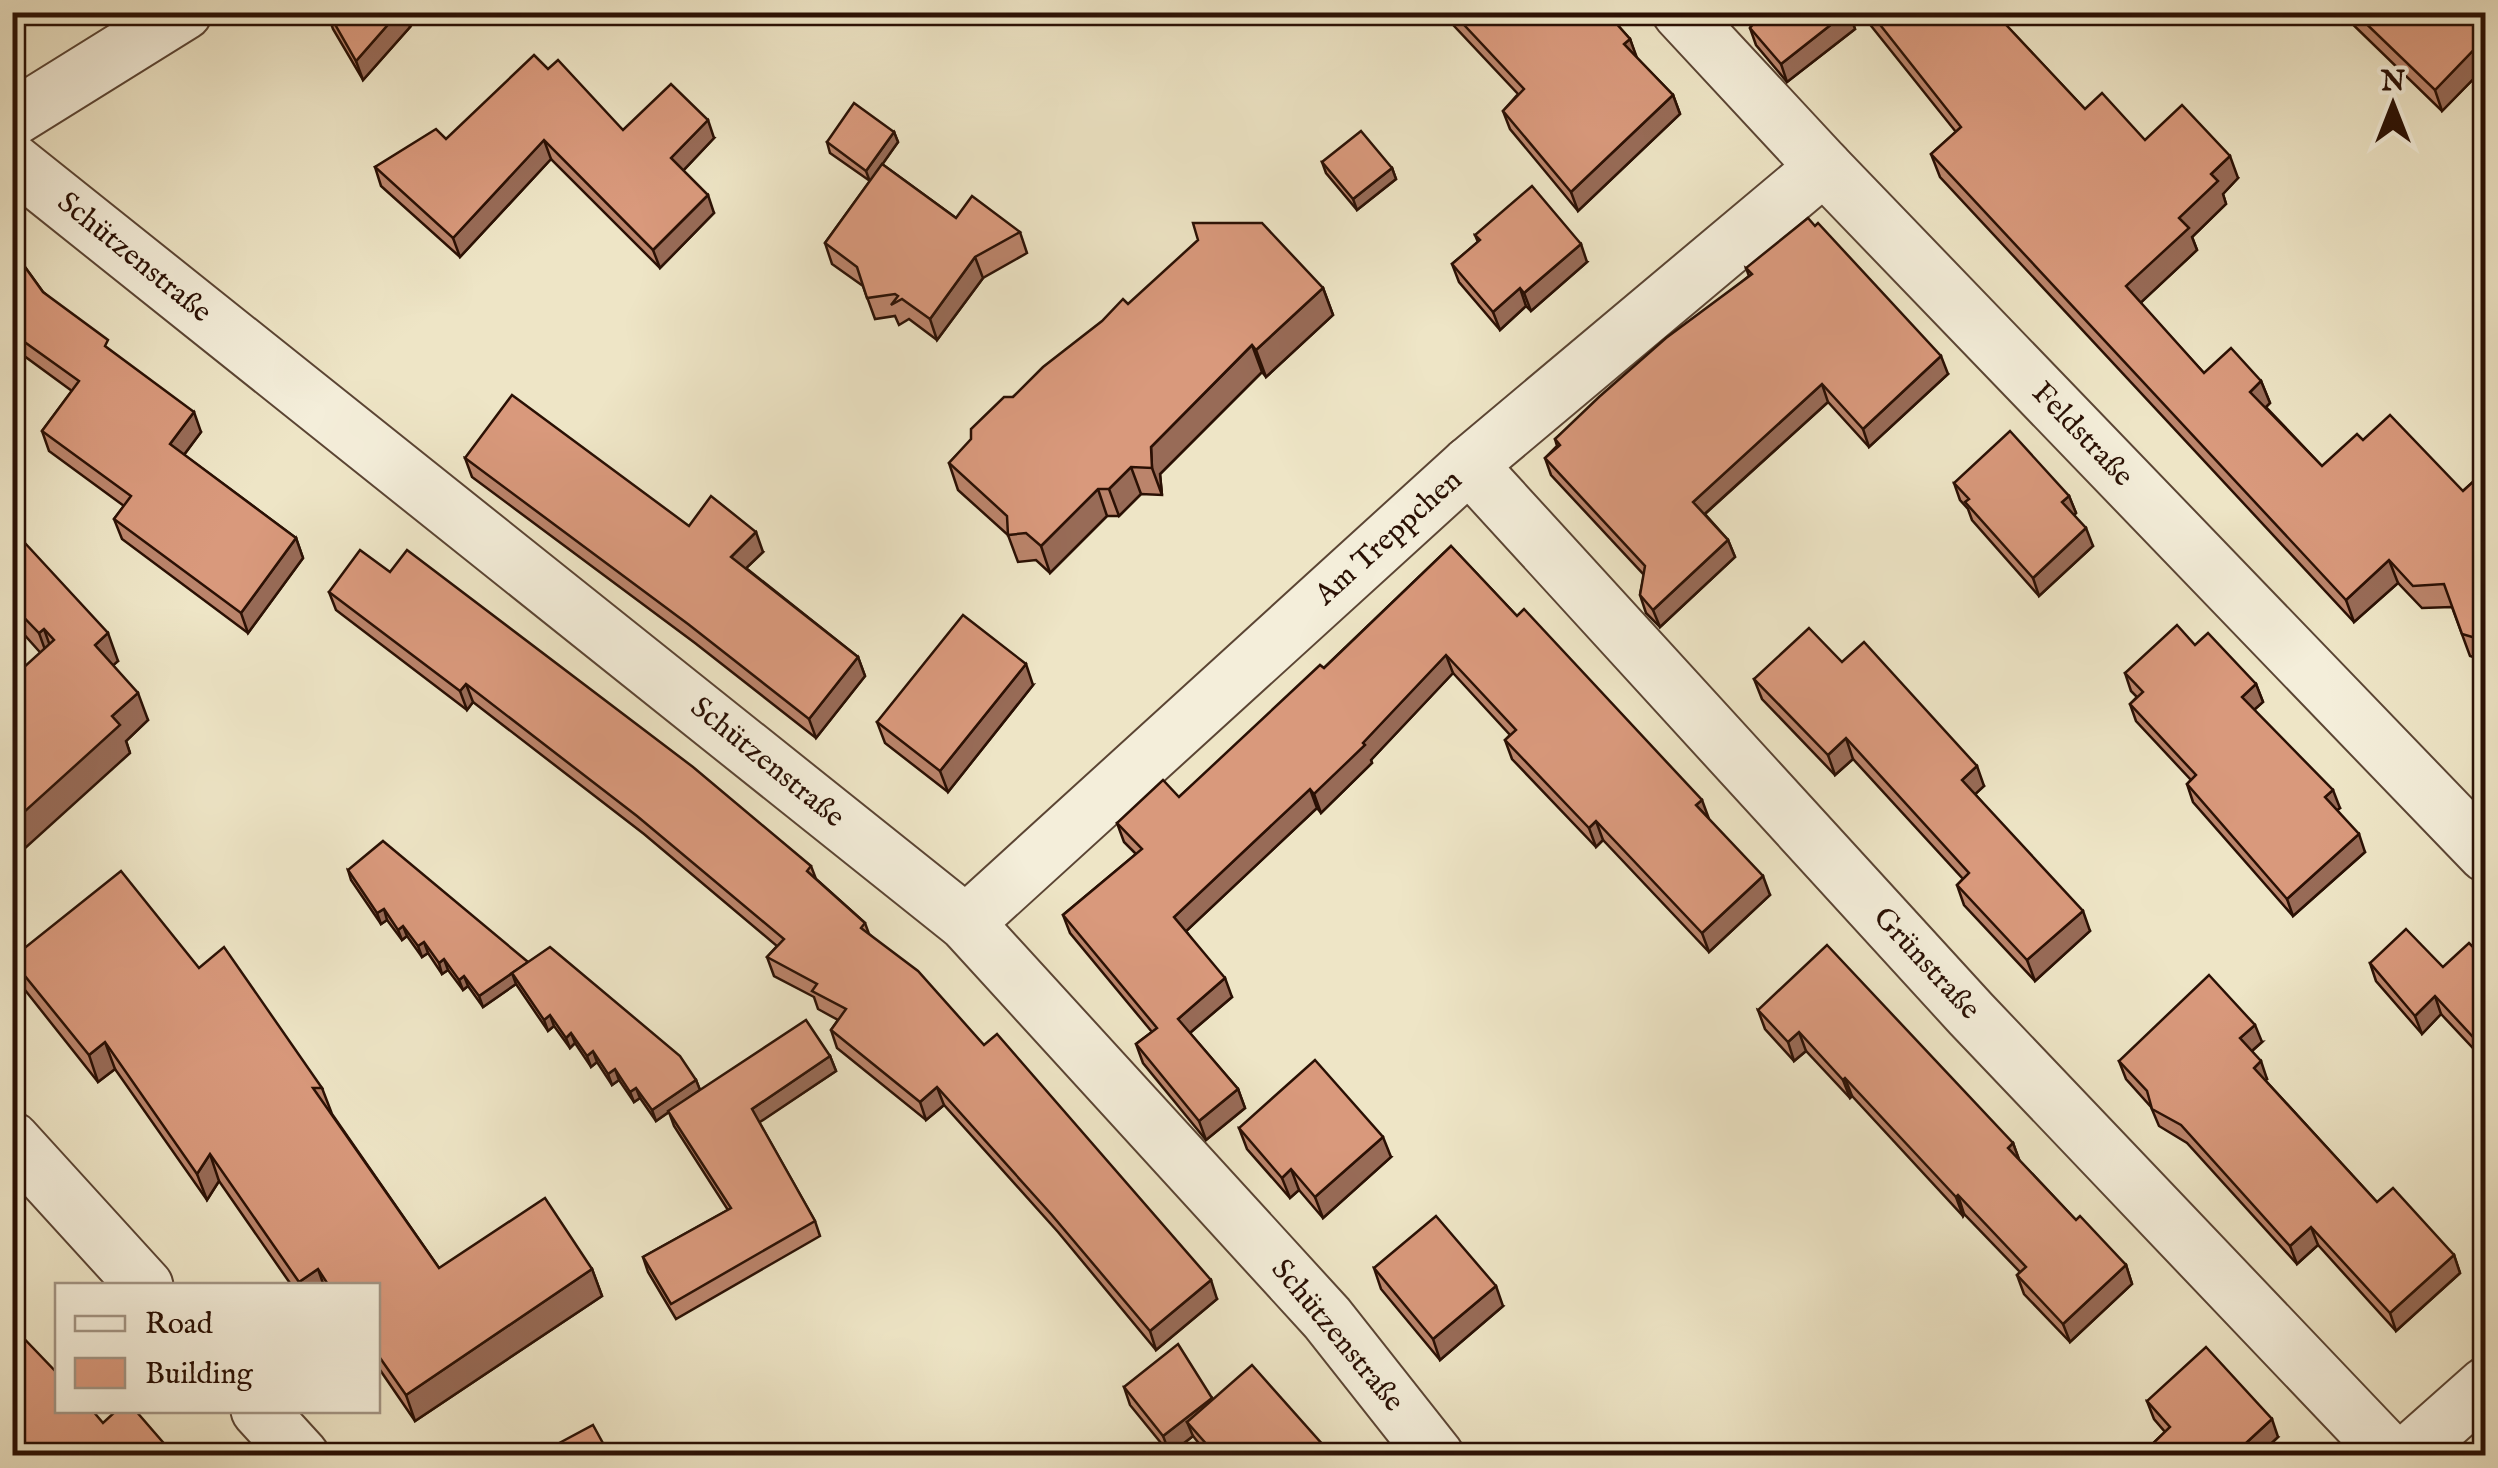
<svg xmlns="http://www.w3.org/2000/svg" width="2498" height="1468" font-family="'IM FELL English',serif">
	<rect width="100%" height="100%" fill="#eee5c6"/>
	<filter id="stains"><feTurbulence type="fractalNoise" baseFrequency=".002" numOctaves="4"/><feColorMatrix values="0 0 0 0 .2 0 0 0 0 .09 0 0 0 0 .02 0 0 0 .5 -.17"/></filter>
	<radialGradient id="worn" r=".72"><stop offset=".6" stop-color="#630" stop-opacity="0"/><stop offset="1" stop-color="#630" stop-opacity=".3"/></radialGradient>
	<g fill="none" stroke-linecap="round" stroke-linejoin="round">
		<defs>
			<g id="minor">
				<polyline points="1680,12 1824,167 2486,854"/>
				<polyline points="12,119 184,12"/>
				<polyline points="12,161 966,923 1327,1318 1436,1456"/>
				<polyline points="1469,465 1971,1014 2392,1456"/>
				<polyline points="966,923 1469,465 1824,167"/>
				<polyline points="12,1140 145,1286"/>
				<polyline points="259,1410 301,1456"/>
				<polyline points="2406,1456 2486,1385"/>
			</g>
		</defs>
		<use href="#minor" stroke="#5b4534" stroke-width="59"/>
		<use href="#minor" stroke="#f4eeda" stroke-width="55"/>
	</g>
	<g fill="#bb846b" stroke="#2a1004" stroke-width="2.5">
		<polygon points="327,12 410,27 363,80 333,29"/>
		<polygon points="1441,12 1606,12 1630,39 1636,57 1673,95 1680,114 1578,211 1510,129 1503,111 1518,94"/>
		<polygon points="1741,12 1849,12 1855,29 1787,82 1756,45 1750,28 1751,26"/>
		<polygon points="1860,12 2007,12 2000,19 2085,109 2145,140 2238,178 2223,194 2226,204 2192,237 2197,250 2140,303 2204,373 2261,381 2270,403 2266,407 2322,466 2363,440 2463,491 2486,470 2486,661 2470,656 2452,607 2422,608 2398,583 2354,622 1940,177 1931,154 1956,132"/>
		<polygon points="2340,12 2486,12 2486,66 2442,111"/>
		<polygon points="548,69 623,130 714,138 683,171 714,213 660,268 551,159 460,257 381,186 375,167 446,139"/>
		<polygon points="894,132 898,142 882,164 956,218 1020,232 1027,253 983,278 937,340 909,319 899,325 895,316 875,319 863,286 832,264 825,243 870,181 830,153 827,142"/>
		<polygon points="1322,162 1392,168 1396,179 1357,210 1326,173"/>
		<polygon points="1475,235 1587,262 1531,311 1526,306 1500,330 1459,282 1452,264 1478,242"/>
		<polygon points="12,249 43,292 201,432 184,455 296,538 303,558 248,633 122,539 114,519 124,506 49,451 42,431 72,391 12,347"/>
		<polygon points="1746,268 1948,374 1869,447 1828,402 1705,514 1728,540 1735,557 1660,627 1646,613 1640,595 1644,575 1551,475 1545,458 1557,446 1555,439 1749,276"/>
		<polygon points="1323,288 1333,315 1266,377 1262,372 1160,474 1162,495 1141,494 1119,516 1107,516 1050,573 1036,560 1018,562 1008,535 958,490 949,463 1013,397 1128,304"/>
		<polygon points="465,458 689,526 763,552 746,568 858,657 865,676 816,738 695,643 472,477"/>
		<polygon points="1954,483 2069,496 2076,513 2074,515 2093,546 2039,596 1972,520 1968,509 1960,500"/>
		<polygon points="12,529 118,661 113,665 148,720 126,741 130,753 13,622"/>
		<polygon points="1451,546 1708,819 1770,895 1709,952 1603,840 1596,847 1512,759 1505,740 1510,735 1453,673 1371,760 1372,763 1321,813 1317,808 1186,931 1232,997 1190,1033 1238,1089 1245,1108 1206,1140 1143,1063 1136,1044 1152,1032 1070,933 1063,915 1136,854 1124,842 1117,823 1179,797 1324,668"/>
		<polygon points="390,572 811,866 816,879 865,923 869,934 984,1045 1217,1299 1156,1350 1058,1232 944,1105 926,1120 837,1048 831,1030 838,1020 818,1009 814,997 774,976 767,957 777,946 644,834 473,702 467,710 336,610 329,592"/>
		<polygon points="2195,645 2256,684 2263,702 2254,710 2340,808 2337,810 2365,852 2293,916 2193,802 2187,784 2191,780 2136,721 2130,704 2137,697 2131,691 2125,673"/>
		<polygon points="1842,662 1984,786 1975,794 2090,931 2035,981 1964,905 1957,885 1963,879 1853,759 1835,775 1762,699 1754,679"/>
		<polygon points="1033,685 948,792 885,743 877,722"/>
		<polygon points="348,870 528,962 696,1080 700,1090 830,1056 836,1071 759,1122 815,1221 820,1236 676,1319 648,1272 643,1257 728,1210 674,1126 669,1112 656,1121 640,1098 634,1102 619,1080 612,1085 597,1062 591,1067 575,1043 570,1048 554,1026 548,1031 516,984 483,1007 468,986 463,990 448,970 442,974 428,953 422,957 407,936 402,940 387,920 381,924 351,880"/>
		<polygon points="2486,947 2486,1062 2441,1014 2422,1034 2376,981 2370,963 2443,967 2479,953"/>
		<polygon points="12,958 199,968 322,1088 332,1114 439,1268 592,1269 602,1296 415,1421 378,1367 378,1286 292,1286 219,1181 207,1200 115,1069 98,1082 21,985"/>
		<polygon points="1758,1010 2013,1143 2019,1160 2076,1220 2126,1265 2132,1284 2070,1342 2024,1294 2017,1275 2020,1272 1964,1214 1963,1216 1852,1096 1850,1098 1806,1051 1794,1061 1765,1029"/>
		<polygon points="2262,1042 2252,1051 2267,1079 2265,1080 2377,1202 2454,1255 2460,1273 2396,1331 2318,1245 2297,1264 2187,1143 2159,1126 2151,1107 2126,1079 2119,1061"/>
		<polygon points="1239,1128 1391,1157 1323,1218 1299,1190 1290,1198 1247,1149"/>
		<polygon points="1374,1268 1503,1306 1440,1360 1381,1289"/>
		<polygon points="1124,1387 1212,1400 1327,1456 1209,1456 1193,1436 1170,1454 1130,1405"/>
		<polygon points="2147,1401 2278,1437 2258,1456 2140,1456 2165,1432 2154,1419"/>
	</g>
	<g fill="#986b57" stroke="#2a1004" stroke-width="2.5">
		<polygon points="12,12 40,12 12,31"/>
		<polygon points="399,12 404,12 410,27 363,80 356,61"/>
		<polygon points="1847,12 1849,12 1855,29 1787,82 1781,64"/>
		<polygon points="1988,12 2007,12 1992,25"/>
		<polygon points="2486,37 2486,66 2442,111 2435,90"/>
		<polygon points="1630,39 1637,58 1624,44"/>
		<polygon points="1673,95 1680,114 1578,211 1571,192"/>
		<polygon points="708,120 714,138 677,177 671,158"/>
		<polygon points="894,132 898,142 870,182 866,171"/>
		<polygon points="544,140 551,159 460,257 453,238"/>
		<polygon points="2230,156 2238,178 2223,194 2226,204 2192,237 2197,250 2134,309 2126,286 2211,174"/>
		<polygon points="1392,168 1396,179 1357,210 1353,199"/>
		<polygon points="708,195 714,213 660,268 653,250"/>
		<polygon points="1581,244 1587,262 1531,311 1524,293"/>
		<polygon points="975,257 983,278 937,340 930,319"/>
		<polygon points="1323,288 1333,315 1266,377 1256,350"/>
		<polygon points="1520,288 1526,306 1500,330 1493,312"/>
		<polygon points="1252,345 1262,372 1160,474 1162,495 1152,468 1151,447"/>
		<polygon points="1941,356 1948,374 1869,447 1863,429"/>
		<polygon points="2261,381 2270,403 2259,414 2250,392"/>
		<polygon points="1822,384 1828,402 1699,519 1693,502"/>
		<polygon points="194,412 201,432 177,464 170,444"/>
		<polygon points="1131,467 1141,494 1119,516 1109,489"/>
		<polygon points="1098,489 1107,516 1050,573 1041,546"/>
		<polygon points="2069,496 2076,513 2069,520 2062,502"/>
		<polygon points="2086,528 2093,546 2039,596 2033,578"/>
		<polygon points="756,532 763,552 738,576 731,557"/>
		<polygon points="296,538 303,558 248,633 241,613"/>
		<polygon points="1728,540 1735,557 1660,627 1653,610"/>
		<polygon points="2389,560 2398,583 2354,622 2346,600"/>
		<polygon points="44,629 54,657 49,661 39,633"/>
		<polygon points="108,633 118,661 105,673 95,645"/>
		<polygon points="1446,655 1453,673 1371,760 1372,763 1321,813 1314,794"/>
		<polygon points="858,657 865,676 816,738 809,719"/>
		<polygon points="1026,664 1033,685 948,792 940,771"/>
		<polygon points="466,684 473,702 467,710 460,691"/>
		<polygon points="2256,684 2263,702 2248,715 2242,697"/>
		<polygon points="138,693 148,720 126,741 130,753 12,860 12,823 112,716"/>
		<polygon points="1846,738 1853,759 1835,775 1828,755"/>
		<polygon points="1977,766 1984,786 1969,800 1962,780"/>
		<polygon points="1310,789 1317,808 1181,936 1174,917"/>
		<polygon points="2333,790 2340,808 2331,815 2325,797"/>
		<polygon points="1702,800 1709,819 1696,805"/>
		<polygon points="1596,821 1603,840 1596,847 1589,828"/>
		<polygon points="2359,834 2365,852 2293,916 2287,899"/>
		<polygon points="1763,876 1770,895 1709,952 1702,933"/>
		<polygon points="384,909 387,920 381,924 377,913"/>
		<polygon points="2083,911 2090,931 2035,981 2027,960"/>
		<polygon points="403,926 407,936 402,940 398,930"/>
		<polygon points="424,942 428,953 422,957 418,946"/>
		<polygon points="444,959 448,970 442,974 439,963"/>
		<polygon points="528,962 512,973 516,984 483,1007 479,996"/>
		<polygon points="464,976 468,986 463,990 459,980"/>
		<polygon points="1225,978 1232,997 1185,1037 1178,1019"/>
		<polygon points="2435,996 2441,1014 2422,1034 2415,1016"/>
		<polygon points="550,1015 554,1026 548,1031 544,1020"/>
		<polygon points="2255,1025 2262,1042 2246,1056 2240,1038"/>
		<polygon points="1799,1032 1806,1051 1794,1061 1788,1042"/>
		<polygon points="571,1033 575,1043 570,1048 566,1038"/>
		<polygon points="105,1042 115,1069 98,1082 89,1055"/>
		<polygon points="593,1051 597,1062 591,1067 587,1056"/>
		<polygon points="830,1056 836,1071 757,1124 752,1109"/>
		<polygon points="2261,1061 2267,1079 2260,1085 2254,1068"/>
		<polygon points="615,1069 619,1080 612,1085 608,1074"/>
		<polygon points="1845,1078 1852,1096 1850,1098 1843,1080"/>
		<polygon points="696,1080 700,1090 656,1121 652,1110"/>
		<polygon points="937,1087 944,1105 926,1120 920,1102"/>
		<polygon points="636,1088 640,1098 634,1102 630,1092"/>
		<polygon points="1238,1089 1245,1108 1206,1140 1199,1121"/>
		<polygon points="1383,1137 1391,1157 1323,1218 1315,1197"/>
		<polygon points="2013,1143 2020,1162 2008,1148"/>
		<polygon points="210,1154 219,1181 207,1200 197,1174"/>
		<polygon points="1291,1169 1299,1190 1290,1198 1282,1178"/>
		<polygon points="1958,1195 1964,1214 1963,1216 1956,1197"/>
		<polygon points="2311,1227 2318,1245 2297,1264 2290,1246"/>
		<polygon points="2454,1255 2460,1273 2396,1331 2390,1313"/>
		<polygon points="2126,1265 2132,1284 2070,1342 2063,1324"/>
		<polygon points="318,1269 324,1286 300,1286 299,1282"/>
		<polygon points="592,1269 602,1296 415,1421 406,1395"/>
		<polygon points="1211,1280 1217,1299 1156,1350 1150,1331"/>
		<polygon points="1496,1286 1503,1306 1440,1360 1433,1339"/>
		<polygon points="1212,1398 1218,1416 1187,1422 1193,1436 1170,1454 1163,1436"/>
		<polygon points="2272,1419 2278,1437 2258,1456 2232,1456"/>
		<polygon points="1323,1445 1327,1456 1311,1456"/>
	</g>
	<g fill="#d9997c" stroke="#2a1004" stroke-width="2.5">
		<polygon points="328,12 399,12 356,61"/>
		<polygon points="1452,12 1606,12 1630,39 1624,44 1673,95 1571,192 1503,111 1524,89"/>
		<polygon points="1748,12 1847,12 1781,64 1750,28 1755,22"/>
		<polygon points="1870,12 1994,12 2085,109 2102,93 2145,140 2182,105 2230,156 2211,174 2218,181 2179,218 2189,228 2126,286 2204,373 2231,348 2261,381 2250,392 2322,466 2357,434 2363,440 2390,415 2463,491 2486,470 2486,641 2462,634 2444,584 2413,586 2389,560 2346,600 1931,154 1961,127"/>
		<polygon points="2354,12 2486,12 2486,37 2435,90"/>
		<polygon points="534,55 548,69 558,60 623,130 671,84 708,120 671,158 708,195 653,250 544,140 453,238 375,167 436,129 446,139"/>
		<polygon points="854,103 894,132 866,171 827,142"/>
		<polygon points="1361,131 1392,168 1353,199 1322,162"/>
		<polygon points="882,164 956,218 972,196 1020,232 975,257 930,319 902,299 891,305 898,296 895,294 867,298 857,267 825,243"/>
		<polygon points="1532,186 1581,244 1524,293 1520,288 1493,312 1452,264 1480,240 1475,235"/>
		<polygon points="1808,218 1815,226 1818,223 1941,356 1863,429 1822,384 1693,502 1728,540 1653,610 1640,595 1645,566 1545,458 1560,445 1555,439 1599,397 1666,338 1752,274 1746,268"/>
		<polygon points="1193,223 1262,223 1323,288 1256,350 1252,345 1151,447 1152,468 1131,467 1109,489 1098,489 1041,546 1026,533 1008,535 1007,516 949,463 971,439 971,429 1004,397 1013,397 1043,367 1102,321 1123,299 1128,304 1198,240"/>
		<polygon points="12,249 43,292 108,340 105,346 194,412 170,444 296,538 241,613 114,519 131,496 42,431 79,381 12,333"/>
		<polygon points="512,395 689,526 711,496 756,532 731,557 858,657 809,719 688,624 465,458"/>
		<polygon points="2010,431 2069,496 2062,502 2086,528 2033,578 1965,502 1969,499 1954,483"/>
		<polygon points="12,529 108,633 95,645 138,693 112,716 120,725 12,823 12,678 54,640 44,629 39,633 12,605"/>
		<polygon points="1451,546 1517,616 1524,609 1702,800 1696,805 1763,876 1702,933 1596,821 1589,828 1505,740 1516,730 1446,655 1363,743 1365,745 1314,794 1310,789 1174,917 1225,978 1178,1019 1238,1089 1199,1121 1136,1044 1157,1028 1063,915 1142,849 1117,823 1163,780 1179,797 1320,665 1324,668"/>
		<polygon points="360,550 390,572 407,550 693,767 811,866 807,871 865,923 861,928 918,971 984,1045 997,1034 1211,1280 1150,1331 1051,1214 937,1087 920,1102 831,1030 846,1009 812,991 817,984 767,957 784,939 637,816 466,684 460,691 329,592"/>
		<polygon points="963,615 1026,664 940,771 877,722"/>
		<polygon points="2177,625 2195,645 2208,633 2256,684 2242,697 2333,790 2325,797 2359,834 2287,899 2187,784 2196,775 2130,704 2143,692 2125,673"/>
		<polygon points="1809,628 1842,662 1864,642 1977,766 1962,780 2083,911 2027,960 1957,885 1969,873 1846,738 1828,755 1754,679"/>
		<polygon points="383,841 528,962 479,996 464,976 459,980 444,959 439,963 424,942 418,946 403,926 398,930 384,909 377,913 348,870"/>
		<polygon points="121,871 199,968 224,947 322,1088 313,1088 439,1268 545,1198 592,1269 406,1395 378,1355 378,1286 329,1286 318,1269 299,1282 210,1154 197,1174 105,1042 89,1055 12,960 12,958"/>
		<polygon points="2406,929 2443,967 2469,943 2479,953 2486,947 2486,1051 2435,996 2415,1016 2370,963"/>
		<polygon points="1827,945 2013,1143 2008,1148 2076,1220 2080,1216 2126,1265 2063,1324 2017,1275 2026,1267 1958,1195 1956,1197 1845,1078 1843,1080 1799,1032 1788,1042 1758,1010"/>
		<polygon points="550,947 680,1056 696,1080 652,1110 636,1088 630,1092 615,1069 608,1074 593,1051 587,1056 571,1033 566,1038 550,1015 544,1020 512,973"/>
		<polygon points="2209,975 2255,1025 2240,1038 2261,1061 2254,1068 2377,1202 2393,1188 2454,1255 2390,1313 2311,1227 2290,1246 2181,1125 2152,1109 2147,1091 2119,1061"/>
		<polygon points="806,1020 830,1056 752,1109 815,1221 671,1304 643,1257 731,1208 668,1111"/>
		<polygon points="1315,1060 1383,1137 1315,1197 1291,1169 1282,1178 1239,1128"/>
		<polygon points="1436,1216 1496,1286 1433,1339 1374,1268"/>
		<polygon points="12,1326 58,1374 58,1410 92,1410 103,1423 117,1410 135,1410 174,1455 12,1456"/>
		<polygon points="1178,1344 1212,1398 1163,1436 1124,1387"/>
		<polygon points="2206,1347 2272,1419 2232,1456 2140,1456 2170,1427 2147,1401"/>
		<polygon points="1252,1365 1323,1445 1311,1456 1217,1456 1187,1422"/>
		<polygon points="593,1425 610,1456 535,1456"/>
		<polygon points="2020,1448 2026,1456 2011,1456"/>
	</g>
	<g text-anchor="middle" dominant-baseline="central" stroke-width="8" stroke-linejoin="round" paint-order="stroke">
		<g font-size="30" fill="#2a1004" stroke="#f4eeda">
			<text transform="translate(134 258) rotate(39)">Schützenstraße</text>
			<text transform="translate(2082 435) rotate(46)">Feldstraße</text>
			<text transform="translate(1389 538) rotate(-42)">Am Treppchen</text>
			<text transform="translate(767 763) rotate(39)">Schützenstraße</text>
			<text transform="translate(1926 964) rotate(47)">Grünstraße</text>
			<text transform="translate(1337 1336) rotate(50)">Schützenstraße</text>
		</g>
	</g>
	<rect width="2498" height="1468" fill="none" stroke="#eee5c6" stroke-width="50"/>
	<rect x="15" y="15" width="2468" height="1438" fill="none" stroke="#2a1004" stroke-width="5"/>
	<rect x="25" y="25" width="2448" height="1418" fill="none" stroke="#2a1004" stroke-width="2.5"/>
	<rect x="55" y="1283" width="325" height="130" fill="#f4eeda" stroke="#a39584" stroke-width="2.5"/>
	<rect x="75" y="1316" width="50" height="15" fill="#f4eeda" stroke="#a39584" stroke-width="2.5"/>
	<text x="145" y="1333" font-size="30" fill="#2a1004">Road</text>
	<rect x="75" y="1358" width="50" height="30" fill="#d9997c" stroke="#a39584" stroke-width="2.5"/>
	<text x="145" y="1383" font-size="30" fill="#2a1004">Building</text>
	<g transform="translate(2393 105)" stroke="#f4eeda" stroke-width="8" paint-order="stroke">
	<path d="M0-8L18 38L0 25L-18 38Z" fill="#2a1004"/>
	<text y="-15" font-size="28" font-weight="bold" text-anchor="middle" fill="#2a1004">N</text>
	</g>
	<rect width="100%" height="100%" filter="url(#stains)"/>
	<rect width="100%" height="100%" fill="url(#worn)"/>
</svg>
